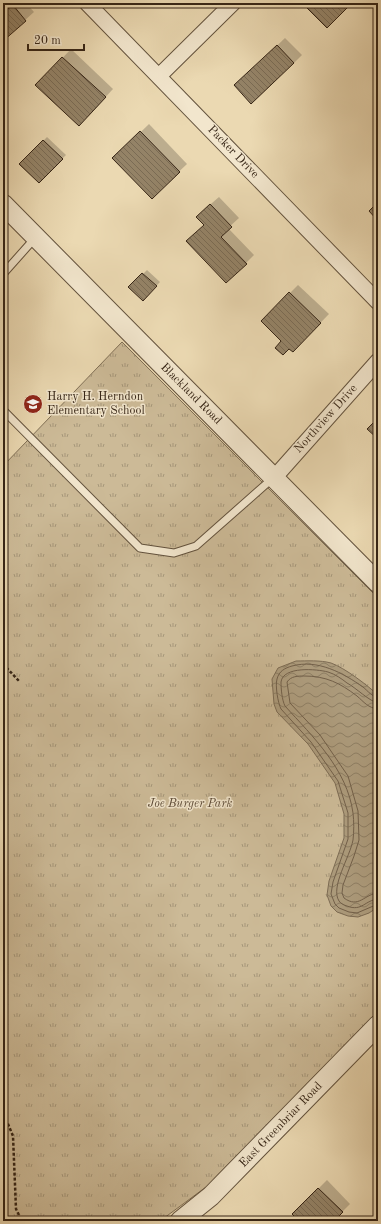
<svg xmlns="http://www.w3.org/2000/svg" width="381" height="1224" font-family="'Old Standard TT',serif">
	<defs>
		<pattern id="park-tufts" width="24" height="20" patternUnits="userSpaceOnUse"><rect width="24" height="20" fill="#ccba97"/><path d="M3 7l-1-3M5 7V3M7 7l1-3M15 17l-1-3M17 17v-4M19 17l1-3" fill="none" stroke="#a6977a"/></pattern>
		<pattern id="water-waves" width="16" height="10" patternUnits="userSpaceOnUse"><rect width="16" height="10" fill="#ad9c7d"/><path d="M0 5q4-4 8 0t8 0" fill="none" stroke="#8e7f65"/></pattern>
		<pattern id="building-back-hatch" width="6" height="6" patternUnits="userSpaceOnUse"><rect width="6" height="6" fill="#948367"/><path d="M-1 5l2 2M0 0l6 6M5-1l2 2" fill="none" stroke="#7a6b54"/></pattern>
	</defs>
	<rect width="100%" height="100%" fill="#ebd9b2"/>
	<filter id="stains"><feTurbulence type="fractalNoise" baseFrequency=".005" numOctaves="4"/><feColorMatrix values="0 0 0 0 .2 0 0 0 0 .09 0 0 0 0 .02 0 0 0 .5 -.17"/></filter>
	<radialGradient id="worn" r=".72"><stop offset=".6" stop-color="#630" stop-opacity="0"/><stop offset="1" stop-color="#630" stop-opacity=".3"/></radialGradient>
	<polygon fill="url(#park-tufts)" stroke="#817056" points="122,342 378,598 378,1011 206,1187 160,1221 3,1221 3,466"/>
	<path fill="url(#water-waves)" stroke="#7d6c54" d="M296 661C307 661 320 660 331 663 345 668 367 685 378 695V907L369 913 358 917 348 916 337 912 331 906 327 895 329 881 344 838V814L335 783 308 744 277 712 274 704 272 679 278 668Z"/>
	<g fill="#0003">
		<polygon points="15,3 26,3 34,12 3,40 3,4 8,10"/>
		<polygon points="285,38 302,55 294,63 243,78"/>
		<polygon points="71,49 113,89 87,117 37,85"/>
		<polygon points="149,124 187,164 152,197 114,158"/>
		<polygon points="47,137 66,155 39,182 21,164"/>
		<polygon points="219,197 239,218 228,228 254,255 246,263 205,225 205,209"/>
		<polygon points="147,270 160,282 143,300 130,287"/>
		<polygon points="298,285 329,314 293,351 262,321"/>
		<polygon points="327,1180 350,1204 333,1221 300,1221 293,1214"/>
	</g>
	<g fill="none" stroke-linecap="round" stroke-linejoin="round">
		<g stroke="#72604a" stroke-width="1">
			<path d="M378 697C372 697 368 691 363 687 343 673 318 659 292 666 285 668 279 671 277 679 275 686 278 703 281 709L311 742 338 781 348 813V839L333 882 331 894 335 904 339 908 349 912 357 913 378 904"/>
			<path d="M378 703C370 702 355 687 347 683 342 679 335 674 328 672 317 669 283 666 281 682 281 689 282 700 285 706 313 737 347 769 353 813 354 821 354 832 353 840 350 857 330 887 339 901 341 904 344 905 347 906 362 912 365 900 378 899"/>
			<path d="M378 709C368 708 364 702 357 696 340 683 326 676 304 676 298 676 291 676 287 682L290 703 320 735 348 776 358 811 359 840 354 856 343 885 342 893 344 898C359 909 364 894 378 893"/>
		</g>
	</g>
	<g fill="url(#building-back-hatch)" stroke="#362516">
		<polygon points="309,3 352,3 327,28 305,6"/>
		<polygon points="13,5 26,21 3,41 3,13"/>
		<polygon points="277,45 294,63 251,104 234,85"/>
		<polygon points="62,57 106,97 79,126 35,85"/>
		<polygon points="140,131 180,172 152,199 112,158"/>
		<polygon points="43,140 63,159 39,183 19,164"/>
		<polygon points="378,202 378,221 369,211"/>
		<polygon points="210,204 232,227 221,237 247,264 226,283 186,241 204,225 196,217"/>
		<polygon points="142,273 157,286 143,301 128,287"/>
		<polygon points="289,292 321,323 293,352 289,349 283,355 275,348 281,341 261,321"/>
		<polygon points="378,418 378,439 367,429"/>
		<polygon points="318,1188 343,1212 334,1221 299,1221 292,1214"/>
	</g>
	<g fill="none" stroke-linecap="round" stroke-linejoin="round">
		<defs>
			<g id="service">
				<polyline points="3,274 35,238"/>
				<polyline points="3,410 140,548 174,553 196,546 273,478"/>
			</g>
			<g id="minor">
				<polyline points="87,3 378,302"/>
				<polyline points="159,76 233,3"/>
				<polyline points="274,478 378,361"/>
			</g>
			<g id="tertiary">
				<polyline points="3,204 378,583"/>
				<polyline points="180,1221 211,1196 378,1025"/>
			</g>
		</defs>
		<use href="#service" stroke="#63523d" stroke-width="9"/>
		<use href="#minor" stroke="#63523d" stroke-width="17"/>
		<use href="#tertiary" stroke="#63523d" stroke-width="21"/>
		<g stroke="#362516" stroke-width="2.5" stroke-dasharray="3 2" stroke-linecap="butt">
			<polyline points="3,664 19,681"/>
			<polyline points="3,1115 8,1124 13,1136 16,1209 22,1221"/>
		</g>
		<use href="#service" stroke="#f2e6cd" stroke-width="7"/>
		<use href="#minor" stroke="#f2e6cd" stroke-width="15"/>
		<use href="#tertiary" stroke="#f2e6cd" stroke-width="19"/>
	</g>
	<defs>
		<symbol id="school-disc" viewBox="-11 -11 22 22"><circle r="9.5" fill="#8f2418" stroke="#f2e6cd"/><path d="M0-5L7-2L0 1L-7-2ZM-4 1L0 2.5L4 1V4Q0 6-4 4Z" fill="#fff"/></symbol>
	</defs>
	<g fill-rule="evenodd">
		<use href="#school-disc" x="22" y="393" width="22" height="22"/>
	</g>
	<g text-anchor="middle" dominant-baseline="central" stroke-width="3" stroke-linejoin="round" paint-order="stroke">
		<g font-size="12" fill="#362516" stroke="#f2e6cd">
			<text transform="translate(233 152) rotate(46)">Packer Drive</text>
			<text transform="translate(191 394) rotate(45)">Blackland Road</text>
			<text transform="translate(326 419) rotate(-48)">Northview Drive</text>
			<text transform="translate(281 1125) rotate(-46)">East Greenbriar Road</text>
		</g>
		<g font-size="12" fill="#362516" stroke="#f2e6cd" text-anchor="start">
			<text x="47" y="397">Harry H. Herndon<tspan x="47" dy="14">Elementary School</tspan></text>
		</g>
		<g font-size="12" font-style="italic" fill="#5c4a36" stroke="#f2e6cd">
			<text x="190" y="804">Joe Burger Park</text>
		</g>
	</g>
	<rect width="381" height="1224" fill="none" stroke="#ebd9b2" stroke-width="16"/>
	<rect x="4" y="4" width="373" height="1216" fill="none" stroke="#362516" stroke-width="2"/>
	<rect x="8" y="8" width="365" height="1208" fill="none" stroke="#362516"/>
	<path d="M28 44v6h56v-6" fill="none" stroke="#362516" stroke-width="2"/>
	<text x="34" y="44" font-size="12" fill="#362516" stroke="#f2e6cd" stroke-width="3" paint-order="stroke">20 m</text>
	<rect width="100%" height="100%" filter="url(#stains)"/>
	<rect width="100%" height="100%" fill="url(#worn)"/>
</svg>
